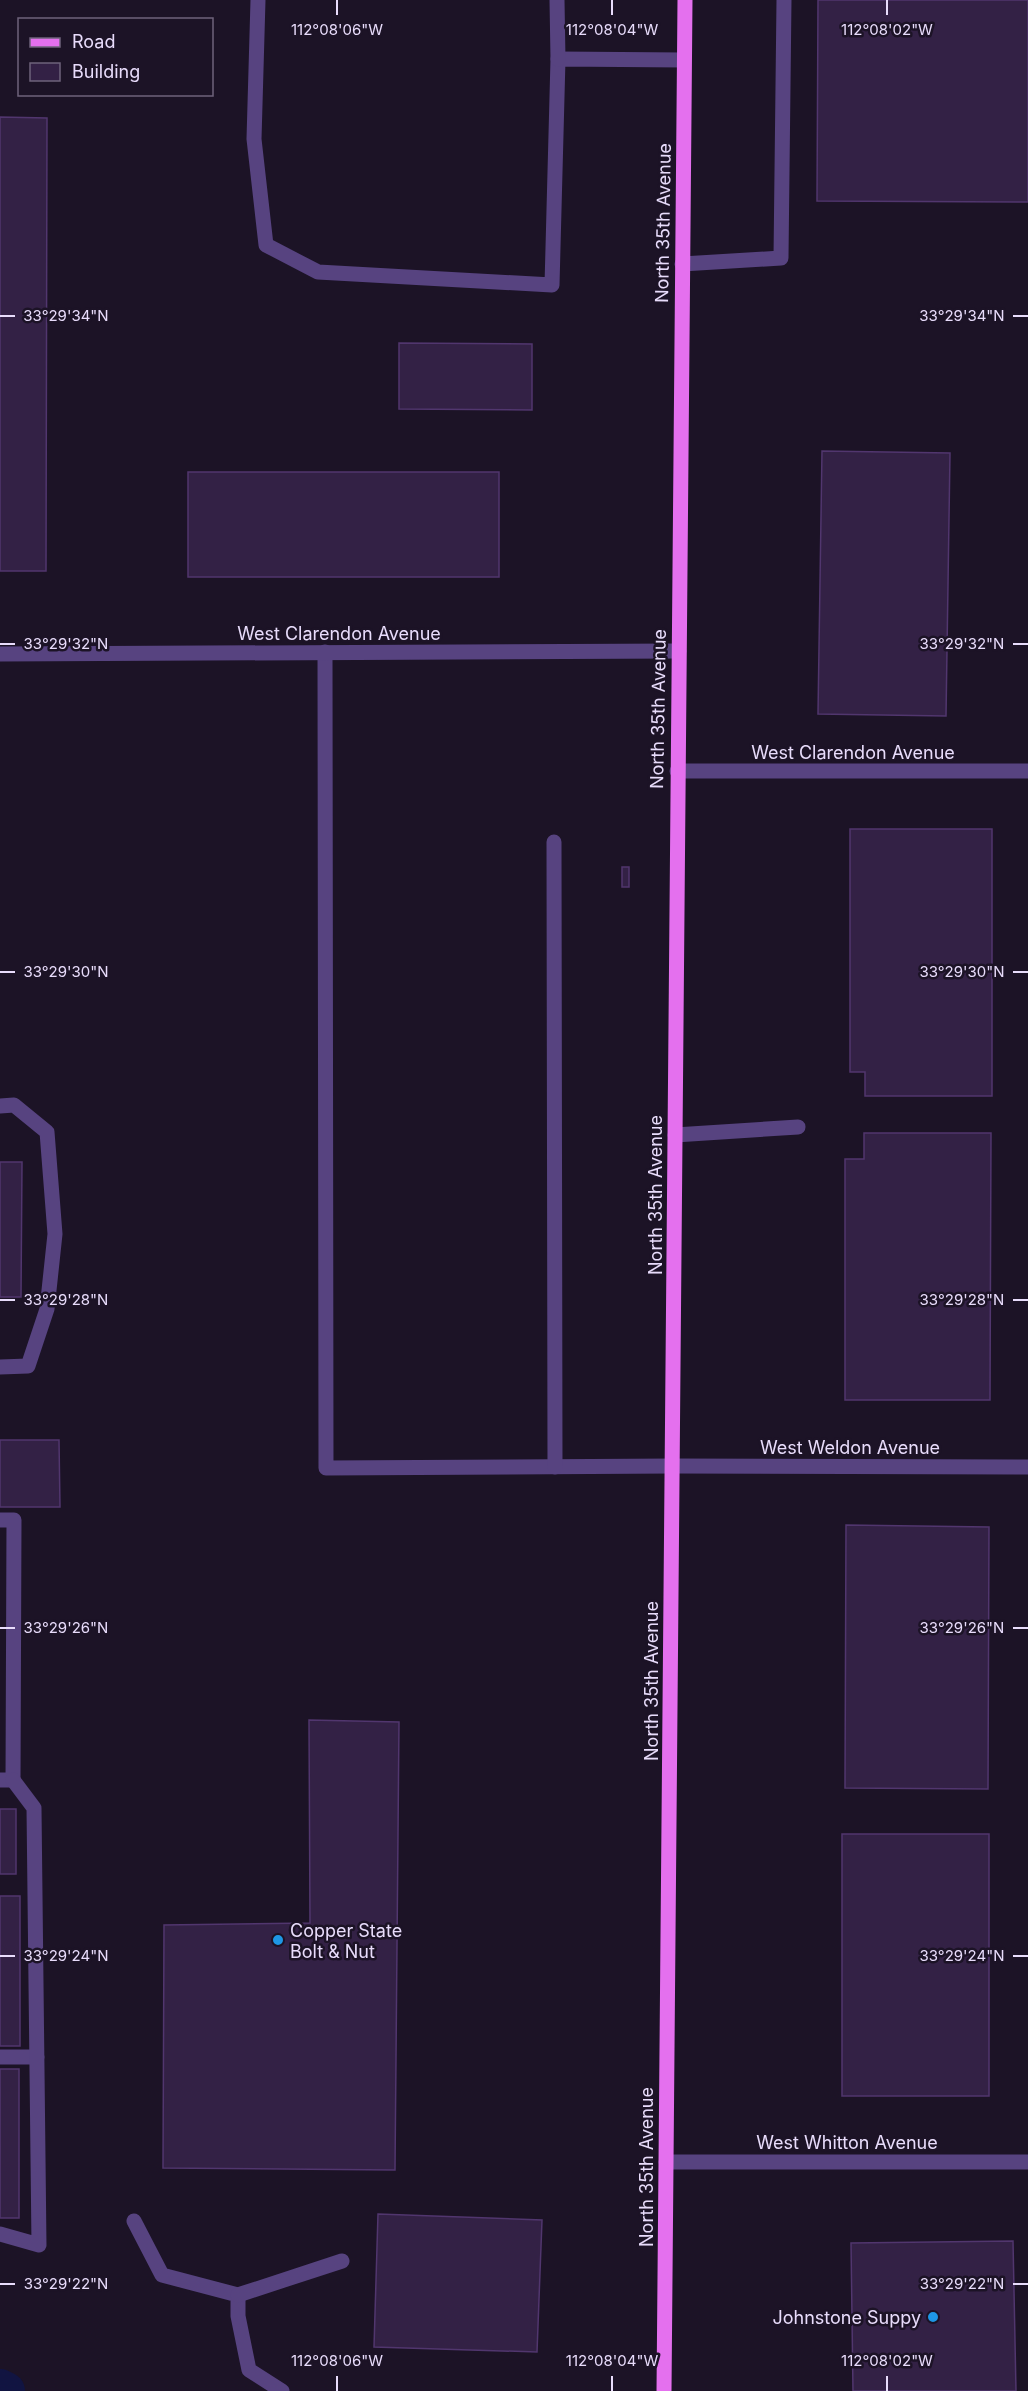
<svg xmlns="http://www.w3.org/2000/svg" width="1028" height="2391" font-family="Inter,sans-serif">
	<rect width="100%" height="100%" fill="#1c1326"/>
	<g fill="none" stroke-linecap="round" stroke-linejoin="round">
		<polyline stroke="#111441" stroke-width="38" points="0,2388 6,2391"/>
	</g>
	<g fill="#332145" stroke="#51366e" stroke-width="1.5">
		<polygon points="818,0 1028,0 1028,202 817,201"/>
		<polygon points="0,117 47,118 46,571 0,571"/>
		<polygon points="399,343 532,344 532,410 399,409"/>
		<polygon points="822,451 950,453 946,716 818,714"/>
		<rect x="188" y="472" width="311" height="105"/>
		<polygon points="850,829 992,829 992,1096 865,1096 865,1072 850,1072"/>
		<rect x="622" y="867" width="7" height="20"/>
		<polygon points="864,1133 991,1133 990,1400 845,1400 845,1159 864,1159"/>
		<polygon points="0,1162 22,1162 21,1297 0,1297"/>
		<polygon points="0,1440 59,1440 60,1507 0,1507"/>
		<polygon points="846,1525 989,1527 988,1789 845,1788"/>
		<polygon points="309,1720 399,1722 395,2170 163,2168 164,1925 310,1923"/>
		<rect x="0" y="1809" width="16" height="65"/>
		<rect x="842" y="1834" width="147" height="262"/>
		<rect x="0" y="1896" width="20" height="150"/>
		<rect x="0" y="2069" width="19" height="149"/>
		<polygon points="378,2214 542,2220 537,2352 374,2347"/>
		<polygon points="1013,2241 1016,2391 853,2391 851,2243"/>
	</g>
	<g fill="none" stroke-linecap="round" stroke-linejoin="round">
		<g stroke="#574380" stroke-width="15">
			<polyline points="258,0 254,139 266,245 318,272 552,285 558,59 684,60"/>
			<polyline points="557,0 558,59"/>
			<polyline points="682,264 781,258 784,0"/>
			<polyline points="325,652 326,1468 673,1466 1028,1467"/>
			<polyline points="0,654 679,651"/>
			<polyline points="677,771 1028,771"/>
			<polyline points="554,842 555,1467"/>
			<polyline points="0,1106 14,1105 47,1132 55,1234 47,1309 28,1366 0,1367"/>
			<polyline points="675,1135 798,1127"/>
			<polyline points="0,1520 14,1520 13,1780 0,1780"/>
			<polyline points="0,2057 37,2057"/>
			<polyline points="666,2162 1028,2162"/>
			<polyline points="134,2221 162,2275 238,2295 238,2316 249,2370 282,2391"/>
			<polyline points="0,2234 39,2245 34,1808 13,1780"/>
			<polyline points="238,2295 342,2261"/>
		</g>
		<polyline stroke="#e470ee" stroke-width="15" points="664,2391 685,0"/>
	</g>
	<path fill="none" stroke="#e8dcfb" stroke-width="2" d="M337 0V15M612 0V15M887 0V15M0 316H15M1013 316H1028M0 644H15M1013 644H1028M0 972H15M1013 972H1028M0 1300H15M1013 1300H1028M0 1628H15M1013 1628H1028M0 1956H15M1013 1956H1028M0 2284H15M1013 2284H1028M337 2376V2391M612 2376V2391M887 2376V2391"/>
	<g fill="#1e97e5" stroke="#1c1326" stroke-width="2">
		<circle cx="278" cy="1940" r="6"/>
		<circle cx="933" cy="2317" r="6"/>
	</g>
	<g text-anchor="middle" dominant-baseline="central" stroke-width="5" stroke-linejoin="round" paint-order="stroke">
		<g font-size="18" fill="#e8dcfb" stroke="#1c1326">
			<text transform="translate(663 223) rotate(-89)">North 35th Avenue</text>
			<text x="339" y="633">West Clarendon Avenue</text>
			<text transform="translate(658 709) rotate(-89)">North 35th Avenue</text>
			<text x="853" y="752">West Clarendon Avenue</text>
			<text transform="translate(655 1195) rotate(-90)">North 35th Avenue</text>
			<text x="850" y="1447">West Weldon Avenue</text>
			<text transform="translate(651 1681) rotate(-90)">North 35th Avenue</text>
			<text x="847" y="2142">West Whitton Avenue</text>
			<text transform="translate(646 2167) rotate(-90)">North 35th Avenue</text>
		</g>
		<g font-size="18" fill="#e8dcfb" stroke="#1c1326" text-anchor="start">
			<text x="290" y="1930">Copper State<tspan x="290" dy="21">Bolt &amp; Nut</tspan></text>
			<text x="921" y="2317" text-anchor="end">Johnstone Suppy</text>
		</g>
	</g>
	<g font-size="15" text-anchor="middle" fill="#e8dcfb" stroke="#1c1326" stroke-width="5" stroke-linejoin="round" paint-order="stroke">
		<text x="337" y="35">112°08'06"W</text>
		<text x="612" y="35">112°08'04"W</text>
		<text x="887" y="35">112°08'02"W</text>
		<text x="66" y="321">33°29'34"N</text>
		<text x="962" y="321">33°29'34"N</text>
		<text x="66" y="649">33°29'32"N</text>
		<text x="962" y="649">33°29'32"N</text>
		<text x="66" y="977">33°29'30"N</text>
		<text x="962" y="977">33°29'30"N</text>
		<text x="66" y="1305">33°29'28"N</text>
		<text x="962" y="1305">33°29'28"N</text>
		<text x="66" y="1633">33°29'26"N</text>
		<text x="962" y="1633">33°29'26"N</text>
		<text x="66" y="1961">33°29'24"N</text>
		<text x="962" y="1961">33°29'24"N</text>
		<text x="66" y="2289">33°29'22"N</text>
		<text x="962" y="2289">33°29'22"N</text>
		<text x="337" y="2366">112°08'06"W</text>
		<text x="612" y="2366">112°08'04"W</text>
		<text x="887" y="2366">112°08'02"W</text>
	</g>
	<rect x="18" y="18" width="195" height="78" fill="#1c1326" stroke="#6e637b" stroke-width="1.5"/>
	<rect x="30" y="38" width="30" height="9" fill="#e470ee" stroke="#6e637b" stroke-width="1.5"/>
	<text x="72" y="48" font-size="18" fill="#e8dcfb">Road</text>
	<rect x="30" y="63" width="30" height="18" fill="#332145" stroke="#6e637b" stroke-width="1.5"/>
	<text x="72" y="78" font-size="18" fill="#e8dcfb">Building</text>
</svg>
